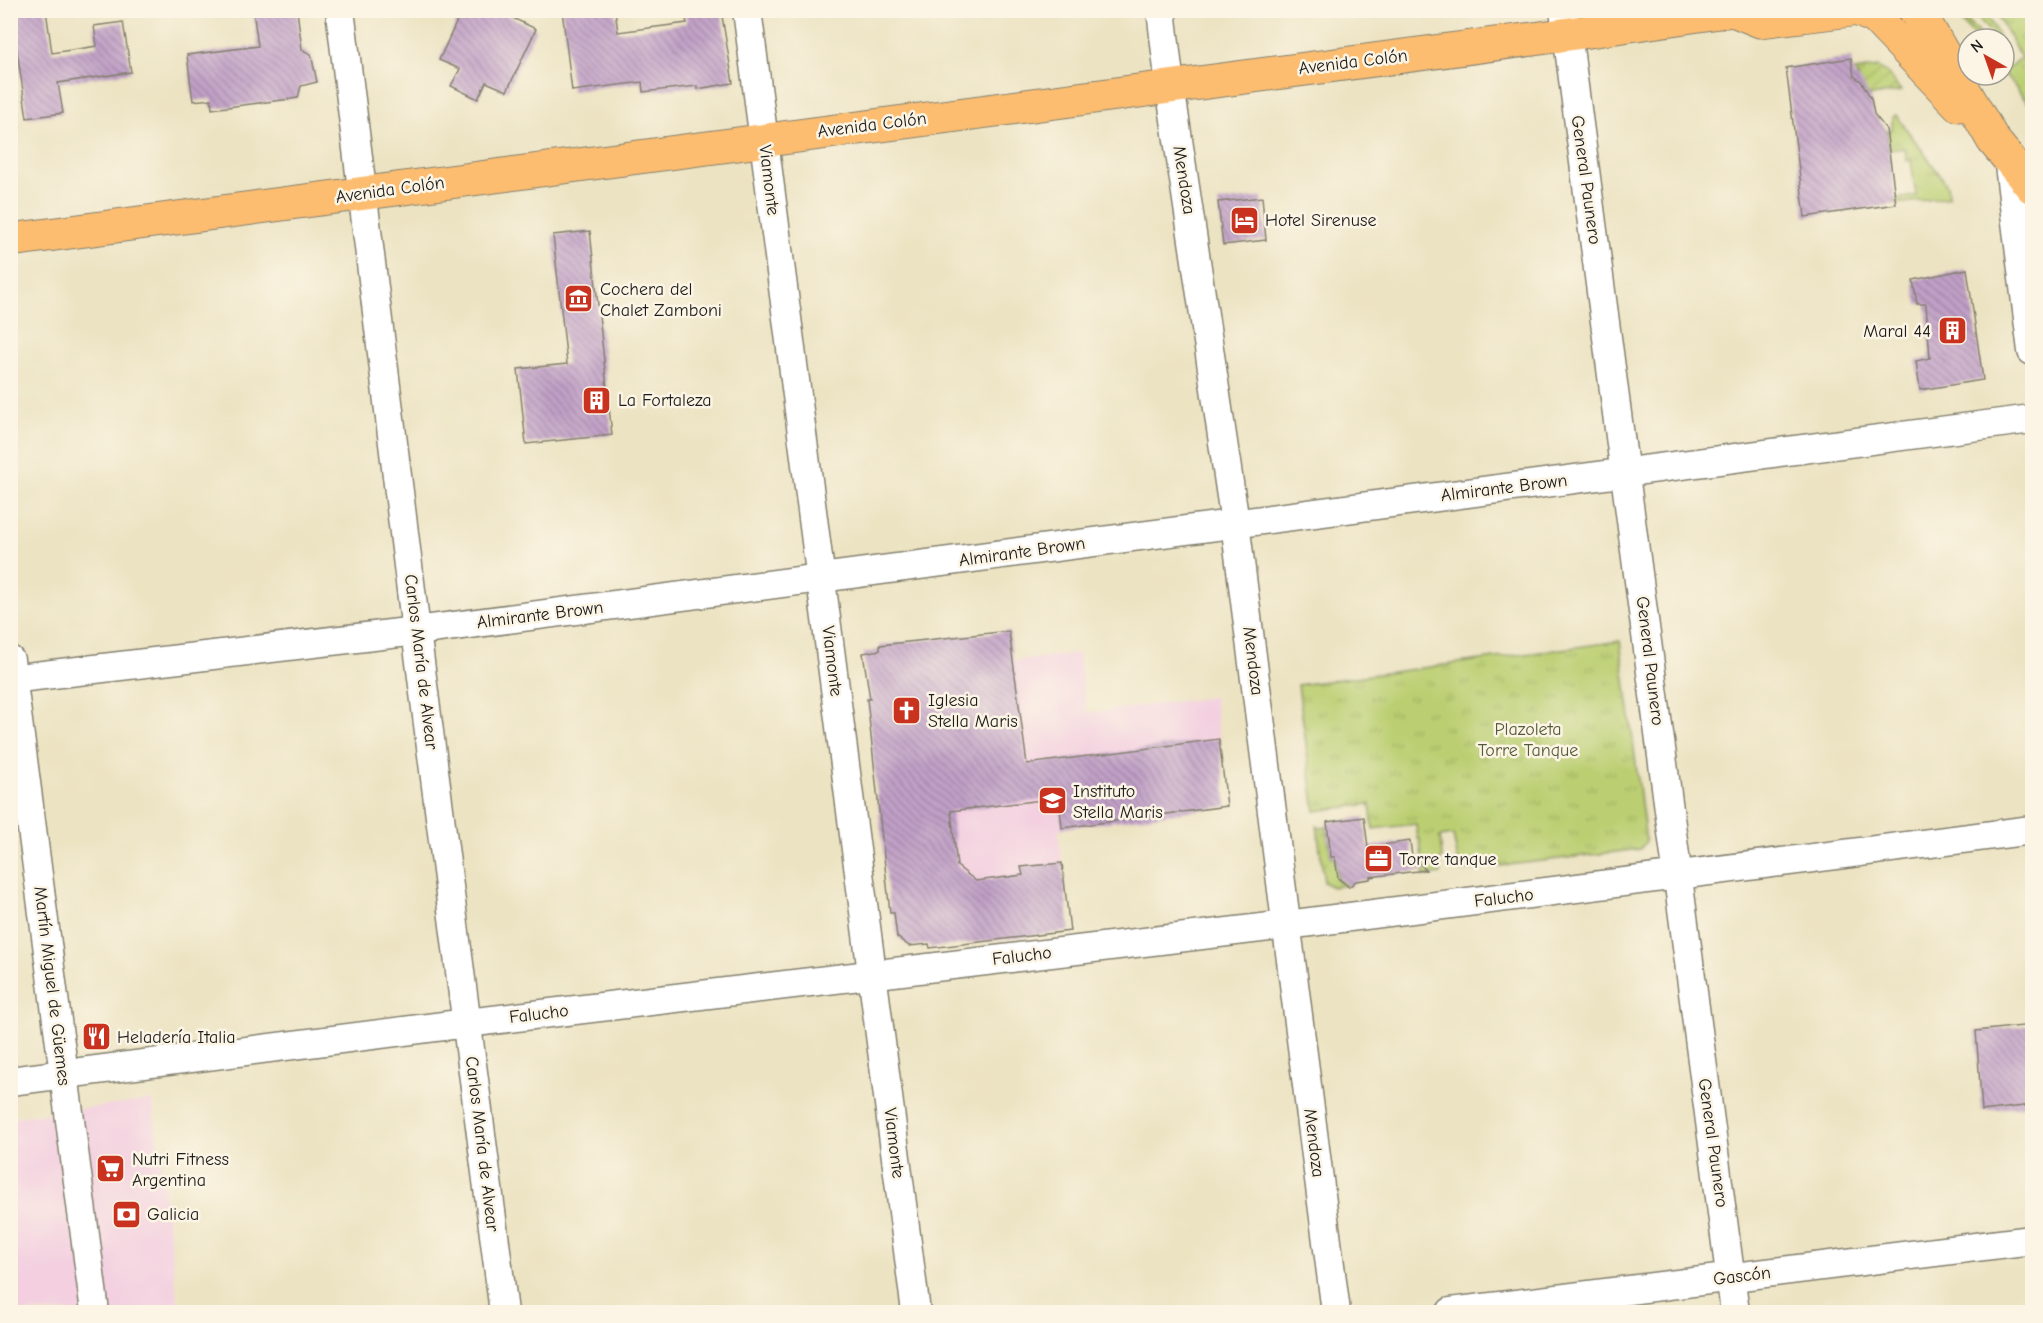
<svg xmlns="http://www.w3.org/2000/svg" width="2043" height="1323" font-family="'Comic Neue',sans-serif">
	<defs>
		<pattern id="grass-tufts" width="24" height="20" patternUnits="userSpaceOnUse" patternTransform="scale(1.5)"><rect width="24" height="20" fill="#bbcf72"/><path d="M3 7l-1-3M5 7V3M7 7l1-3M15 17l-1-3M17 17v-4M19 17l1-3" fill="none" stroke="#a0b162"/></pattern>
		<pattern id="garden-furrows" width="10" height="10" patternUnits="userSpaceOnUse" patternTransform="scale(1.5)"><rect width="10" height="10" fill="#bbcf72"/><path d="M-1 1l2-2M0 10L10 0M9 11l2-2" fill="none" stroke="#a0b162"/></pattern>
		<pattern id="building-back-hatch" width="6" height="6" patternUnits="userSpaceOnUse" patternTransform="scale(1.5)"><rect width="6" height="6" fill="#c1a0c7"/><path d="M-1 5l2 2M0 0l6 6M5-1l2 2" fill="none" stroke="#9c82a1"/></pattern>
	</defs>
	<rect width="100%" height="100%" fill="#fcf5e5"/>
	<filter id="ink" filterUnits="userSpaceOnUse"><feTurbulence type="fractalNoise" baseFrequency=".0167" numOctaves="2"/><feDisplacementMap in="SourceGraphic" scale="12" xChannelSelector="R" yChannelSelector="G"/><feConvolveMatrix kernelMatrix="1 2 1 2 8 2 1 2 1" color-interpolation-filters="sRGB"/></filter>
	<filter id="wash" filterUnits="userSpaceOnUse"><feTurbulence type="fractalNoise" baseFrequency=".008" numOctaves="4" result="noise"/><feDisplacementMap in="SourceGraphic" scale="24" xChannelSelector="R" yChannelSelector="G"/><feGaussianBlur stdDeviation="1.35" result="paint"/><feColorMatrix in="noise" values="0 0 0 0 0 0 0 0 0 0 0 0 0 0 0 0 0 1.4 0 .05"/><feComposite in="paint" operator="in"/></filter>
	<g filter="url(#wash)">
		<rect width="100%" height="100%" fill="#ece3c2"/>
		<g fill="#f3cfe0">
			<polygon points="1078,653 1087,713 1214,697 1227,806 1058,829 1070,931 930,948 929,944 909,946 897,937 894,913 890,913 877,795 959,787 945,670"/>
			<polygon points="152,1100 179,1312 17,1312 10,1261 10,1118"/>
		</g>
		<g fill="url(#grass-tufts)" stroke="#6c7647" stroke-width="1.5">
			<polygon points="1953,11 1959,11 1983,39 1976,39"/>
			<polygon points="1972,11 1985,11 2000,39 1996,39"/>
			<polygon points="1995,11 2032,11 2032,108 2004,73 2004,64 2008,69 2021,58"/>
			<polygon points="1896,115 1943,179 1947,186 1949,197 1896,204 1896,199 1916,196 1911,160 1907,161 1905,148 1889,150 1887,131 1892,130 1892,117"/>
			<polygon points="1620,641 1646,841 1640,849 1460,871 1453,835 1440,837 1442,858 1440,860 1441,874 1424,876 1420,839 1418,839 1416,824 1373,829 1370,804 1315,811 1298,685"/>
			<polygon points="1317,825 1319,828 1327,827 1331,857 1335,857 1338,882 1344,881 1349,885 1332,887 1324,882"/>
		</g>
		<path fill="url(#garden-furrows)" stroke="#6c7647" stroke-width="1.5" d="M1878 67 1887 73 1901 91 1867 97C1865 86 1857 81 1855 71Z"/>
		<g id="blocks">
			<g fill="url(#building-back-hatch)">
				<polygon points="11,10 46,10 52,53 97,46 94,26 123,22 131,72 58,83 63,113 27,118"/>
				<polygon points="253,10 297,10 302,50 311,54 317,82 301,86 298,98 212,109 211,99 193,101 187,55 258,46"/>
				<polygon points="462,10 496,10 536,29 507,91 486,82 478,99 451,86 460,69 439,60"/>
				<polygon points="562,10 615,10 618,32 687,23 684,10 721,10 733,83 697,89 697,86 643,92 642,82 572,91"/>
				<polygon points="1851,58 1854,76 1861,81 1871,98 1874,114 1886,129 1896,204 1805,217 1786,68"/>
				<polygon points="1262,197 1266,240 1223,245 1218,202"/>
				<polygon points="590,231 612,435 526,444 518,369 567,364 553,235"/>
				<polygon points="1967,269 1983,380 1920,390 1916,361 1930,358 1926,304 1917,304 1913,280"/>
				<polygon points="1009,631 1027,764 1219,739 1227,806 1062,828 1059,798 951,811 957,866 976,881 1023,875 1021,867 1062,863 1070,931 930,948 929,944 909,946 897,937 894,913 890,913 867,699 870,699 863,653 880,650 880,645"/>
				<polygon points="1364,817 1368,847 1410,841 1412,856 1426,870 1370,877 1370,879 1356,881 1349,887 1338,878 1335,857 1331,857 1327,822"/>
				<polygon points="2032,1025 2032,1105 1982,1111 1976,1031"/>
			</g>
		</g>
	</g>
	<g filter="url(#ink)">
		<use href="#blocks" fill-opacity="0" stroke="#84806f" stroke-width="1.5"/>
		<g fill="none" stroke-linecap="round" stroke-linejoin="round">
			<defs>
				<g id="minor">
					<polyline points="340,10 416,631 504,1312"/>
					<polyline points="747,10 916,1312"/>
					<polyline points="1161,10 1170,86 1235,523 1336,1312"/>
					<polyline points="1564,10 1735,1312"/>
					<polyline points="2008,157 2032,351"/>
					<polyline points="10,660 95,1312"/>
					<polyline points="10,679 416,631 2032,419"/>
					<polyline points="10,1081 467,1023 1287,925 2032,830"/>
					<polyline points="1451,1312 2032,1240"/>
				</g>
				<g id="primary">
					<polyline points="1733,10 1760,21 1851,10"/>
					<polyline points="1859,10 1876,18 1959,105"/>
					<polyline points="1915,10 1927,26 1993,140 2032,187"/>
					<polyline points="10,240 1548,37 1733,10"/>
				</g>
			</defs>
			<use href="#minor" stroke="#84806f" stroke-width="31"/>
			<use href="#primary" stroke="#84806f" stroke-width="35"/>
			<use href="#minor" stroke="#fff" stroke-width="28"/>
			<use href="#primary" stroke="#fcbd6f" stroke-width="33"/>
		</g>
	</g>
	<defs>
		<symbol id="hotel-square" viewBox="-11 -11 22 22"><rect x="-9" y="-9" width="18" height="18" rx="4" fill="#c8321e" stroke="#fcf5e5"/><path d="M-6-4.5h1.5V1H6V5H4.5V3h-9V5H-6ZM-4 0a1.8 1.8 0 1 1 3.6 0ZM.5 0V-2.5h3Q6-2.5 6 0Z" fill="#fff"/></symbol>
		<symbol id="museum-square" viewBox="-11 -11 22 22"><rect x="-9" y="-9" width="18" height="18" rx="4" fill="#c8321e" stroke="#fcf5e5"/><path d="M0-6L6-3V-2H-6V-3ZM-5-1h2V3h-2ZM-1-1h2V3h-2ZM3-1h2V3H3ZM-6 4H6V6H-6Z" fill="#fff"/></symbol>
		<symbol id="building-square" viewBox="-11 -11 22 22"><rect x="-9" y="-9" width="18" height="18" rx="4" fill="#c8321e" stroke="#fcf5e5"/><path d="M-4-6H4V6H1V3H-1V6H-4ZM-2.5-4.3h1.7v1.8h-1.7ZM.8-4.3h1.7v1.8H.8ZM-2.5-1h1.7V.8h-1.7ZM.8-1h1.7V.8H.8Z" fill="#fff"/></symbol>
		<symbol id="church-square" viewBox="-11 -11 22 22"><rect x="-9" y="-9" width="18" height="18" rx="4" fill="#c8321e" stroke="#fcf5e5"/><path d="M-1.2-6h2.4v3.5h3.3v2.4h-3.3V6h-2.4V-.1h-3.3v-2.4h3.3Z" fill="#fff"/></symbol>
		<symbol id="university-square" viewBox="-11 -11 22 22"><rect x="-9" y="-9" width="18" height="18" rx="4" fill="#c8321e" stroke="#fcf5e5"/><path d="M0-5L7-2L0 1L-7-2ZM-4 1L0 2.5L4 1V4Q0 6-4 4Z" fill="#fff"/></symbol>
		<symbol id="office-square" viewBox="-11 -11 22 22"><rect x="-9" y="-9" width="18" height="18" rx="4" fill="#c8321e" stroke="#fcf5e5"/><path d="M-6-3h4V-5.5h4V-3h4V5H-6ZM-1-4.5V-3h2v-1.5ZM-6 0V1H6V0Z" fill="#fff"/></symbol>
		<symbol id="restaurant-square" viewBox="-11 -11 22 22"><rect x="-9" y="-9" width="18" height="18" rx="4" fill="#c8321e" stroke="#fcf5e5"/><path d="M-5-6h1v4h1v-4h1v4h1v-4h1v5L-1.5 .5V6h-2V.5L-5-1ZM5-6V6H3V1.5H1.5Q1.5-4 5-6Z" fill="#fff"/></symbol>
		<symbol id="supermarket-square" viewBox="-11 -11 22 22"><rect x="-9" y="-9" width="18" height="18" rx="4" fill="#c8321e" stroke="#fcf5e5"/><path d="M-6-5.5h2.5l.6 2H6L4.5 2H-2.5L-4.4-4H-6ZM-1.5 3.2a1.3 1.3 0 1 0 .1 0ZM3 3.2a1.3 1.3 0 1 0 .1 0Z" fill="#fff"/></symbol>
		<symbol id="bank-square" viewBox="-11 -11 22 22"><rect x="-9" y="-9" width="18" height="18" rx="4" fill="#c8321e" stroke="#fcf5e5"/><path d="M-6-4H6V4H-6ZM0-2.3a2.3 2.3 0 1 0 0 4.6a2.3 2.3 0 1 0 0-4.6Z" fill="#fff"/></symbol>
	</defs>
	<g fill-rule="evenodd">
		<use href="#hotel-square" x="1228" y="204" width="33" height="33"/>
		<use href="#museum-square" x="562" y="282" width="33" height="33"/>
		<use href="#building-square" x="1936" y="314" width="33" height="33"/>
		<use href="#building-square" x="580" y="384" width="33" height="33"/>
		<use href="#church-square" x="890" y="694" width="33" height="33"/>
		<use href="#university-square" x="1036" y="784" width="33" height="33"/>
		<use href="#office-square" x="1362" y="842" width="33" height="33"/>
		<use href="#restaurant-square" x="80" y="1020" width="33" height="33"/>
		<use href="#supermarket-square" x="94" y="1152" width="33" height="33"/>
		<use href="#bank-square" x="110" y="1198" width="33" height="33"/>
	</g>
	<g text-anchor="middle" dominant-baseline="central" stroke-width="5" stroke-linejoin="round" paint-order="stroke">
		<g font-size="18" fill="#1c1c1c" stroke="#fcf5e5">
			<text transform="translate(1353 62) rotate(-7)">Avenida Colón</text>
			<text transform="translate(872 125) rotate(-7)">Avenida Colón</text>
			<text transform="translate(769 180) rotate(83)">Viamonte</text>
			<text transform="translate(1184 180) rotate(81)">Mendoza</text>
			<text transform="translate(1586 180) rotate(82)">General Paunero</text>
			<text transform="translate(390 190) rotate(-8)">Avenida Colón</text>
			<text transform="translate(1504 488) rotate(-7)">Almirante Brown</text>
			<text transform="translate(1022 552) rotate(-8)">Almirante Brown</text>
			<text transform="translate(540 615) rotate(-7)">Almirante Brown</text>
			<text transform="translate(832 661) rotate(83)">Viamonte</text>
			<text transform="translate(1253 661) rotate(83)">Mendoza</text>
			<text transform="translate(1650 661) rotate(83)">General Paunero</text>
			<text transform="translate(421 662) rotate(83)">Carlos María de Alvear</text>
			<text transform="translate(1504 898) rotate(-7)">Falucho</text>
			<text transform="translate(1022 956) rotate(-7)">Falucho</text>
			<text transform="translate(52 986) rotate(83)">Martín Miguel de Güemes</text>
			<text transform="translate(539 1014) rotate(-7)">Falucho</text>
			<text transform="translate(894 1143) rotate(83)">Viamonte</text>
			<text transform="translate(1314 1143) rotate(83)">Mendoza</text>
			<text transform="translate(1713 1143) rotate(82)">General Paunero</text>
			<text transform="translate(482 1144) rotate(83)">Carlos María de Alvear</text>
			<text transform="translate(1742 1276) rotate(-7)">Gascón</text>
		</g>
		<g font-size="18" fill="#1c1c1c" stroke="#fcf5e5" text-anchor="start">
			<text x="1265" y="220">Hotel Sirenuse</text>
			<text x="600" y="289">Cochera del<tspan x="600" dy="21">Chalet Zamboni</tspan></text>
			<text x="1931" y="331" text-anchor="end">Maral 44</text>
			<text x="618" y="400">La Fortaleza</text>
			<text x="928" y="700">Iglesia<tspan x="928" dy="21">Stella Maris</tspan></text>
			<text x="1073" y="791">Instituto<tspan x="1073" dy="21">Stella Maris</tspan></text>
			<text x="1399" y="859">Torre tanque</text>
			<text x="117" y="1037">Heladería Italia</text>
			<text x="132" y="1159">Nutri Fitness<tspan x="132" dy="21">Argentina</tspan></text>
			<text x="147" y="1214">Galicia</text>
		</g>
		<g font-size="18" fill="#545b3a" stroke="#fcf5e5">
			<text x="1528" y="729">Plazoleta<tspan x="1528" dy="21">Torre Tanque</tspan></text>
		</g>
	</g>
	<rect width="2043" height="1323" fill="none" stroke="#fcf5e5" stroke-width="36"/>
	<g transform="translate(1986 57) rotate(320)"><circle r="28" fill="#fcf5e5" stroke="#a29e95" stroke-width="1.5"/>
	<path d="M0-4.5L10 22L0 15L-10 22Z" fill="#c8321e"/>
	<text y="-9" font-size="16" font-weight="bold" text-anchor="middle" fill="#1c1c1c">N</text>
	</g>
</svg>
